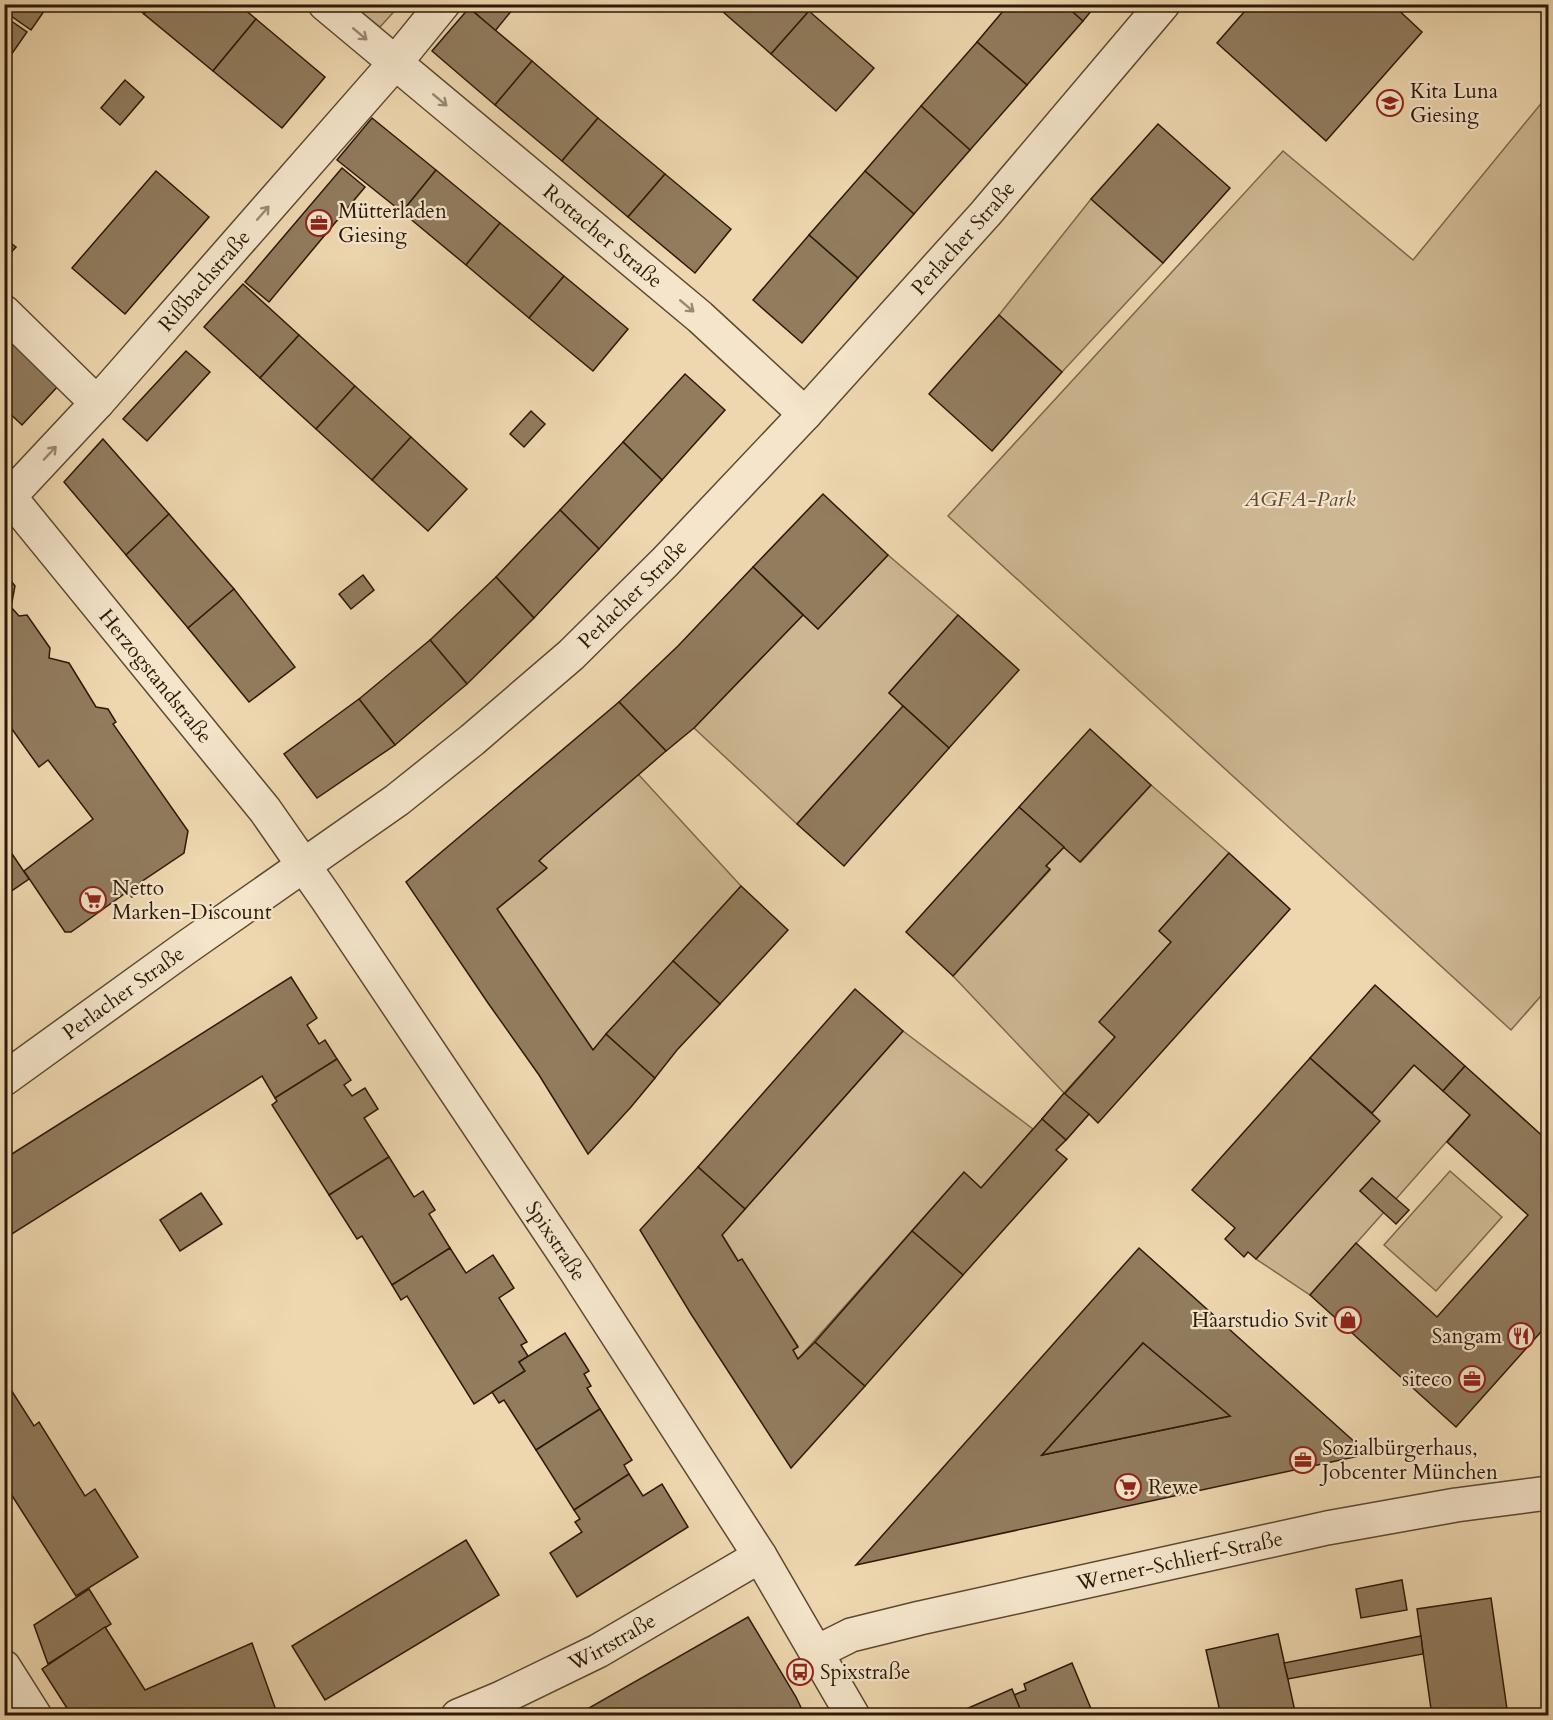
<svg xmlns="http://www.w3.org/2000/svg" width="1553" height="1720" font-family="Cardo,serif">
	<rect width="100%" height="100%" fill="#eed7af"/>
	<filter id="stains"><feTurbulence type="fractalNoise" baseFrequency=".00333" numOctaves="4"/><feColorMatrix values="0 0 0 0 .2 0 0 0 0 .09 0 0 0 0 .02 0 0 0 .5 -.17"/></filter>
	<radialGradient id="worn" r=".72"><stop offset=".6" stop-color="#630" stop-opacity="0"/><stop offset="1" stop-color="#630" stop-opacity=".3"/></radialGradient>
	<g fill="#cdb792" stroke="#7d684c" stroke-width="1.5">
		<polygon points="352,5 400,5 380,27"/>
		<polygon points="1548,95 1548,988 1511,1030 948,516 1283,151 1413,260"/>
		<polygon points="1091,199 1163,263 1062,372 999,315"/>
		<polygon points="888,555 958,615 889,693 903,706 797,824 694,728 803,615 818,629"/>
		<polygon points="638,774 741,886 593,1050 497,909 546,869 539,861 543,857"/>
		<polygon points="1151,785 1229,853 1159,931 1171,942 1100,1022 1115,1037 1064,1093 953,976 1050,870 1046,866 1064,847 1081,862"/>
		<polygon points="903,1031 1033,1129 981,1188 964,1173 957,1180 798,1359 793,1350 798,1346 742,1260 738,1261 722,1235"/>
		<polygon points="1414,1065 1470,1115 1396,1199 1372,1178 1360,1191 1384,1212 1310,1295 1256,1259 1379,1121 1372,1113"/>
		<polygon points="1450,1171 1502,1217 1436,1291 1384,1245"/>
	</g>
	<g fill="#917c5e" stroke="#2d1907" stroke-width="1.5" fill-rule="evenodd">
		<polygon points="4,4 49,4 31,30 4,11"/>
		<polygon points="132,4 151,4 144,14"/>
		<polygon points="151,4 238,4 256,19 213,71 144,14"/>
		<polygon points="477,4 517,4 495,31 472,10"/>
		<polygon points="714,4 802,4 809,11 771,54"/>
		<polygon points="1009,4 1064,4 1083,21 1027,85 977,42"/>
		<polygon points="1064,4 1097,4 1083,21"/>
		<polygon points="1251,4 1392,4 1422,32 1326,141 1217,43"/>
		<polygon points="469,8 532,61 495,105 432,51"/>
		<polygon points="809,11 874,68 836,111 771,54"/>
		<polygon points="4,16 27,32 4,65"/>
		<polygon points="256,19 325,77 282,128 213,71"/>
		<polygon points="977,42 1027,85 970,150 921,106"/>
		<polygon points="532,61 598,118 562,161 495,105"/>
		<polygon points="125,80 144,97 120,125 101,108"/>
		<polygon points="921,106 970,150 914,214 865,171"/>
		<polygon points="372,118 436,170 402,212 337,160"/>
		<polygon points="598,118 665,174 628,217 562,161"/>
		<polygon points="1158,124 1230,188 1163,263 1091,199"/>
		<polygon points="342,168 365,187 269,302 245,282"/>
		<polygon points="436,170 500,223 466,265 402,212"/>
		<polygon points="156,171 209,217 125,314 72,268"/>
		<polygon points="865,171 914,214 858,278 809,235"/>
		<polygon points="665,174 731,229 695,273 628,217"/>
		<polygon points="500,223 564,276 529,318 466,265"/>
		<polygon points="809,235 858,278 802,343 753,300"/>
		<polygon points="4,238 16,247 4,260"/>
		<polygon points="564,276 628,329 593,371 529,318"/>
		<polygon points="243,284 299,335 260,378 204,327"/>
		<polygon points="999,315 1062,372 992,451 929,394"/>
		<polygon points="4,330 60,384 22,425 4,408"/>
		<polygon points="299,335 355,386 316,429 260,378"/>
		<polygon points="186,351 210,372 147,441 123,419"/>
		<polygon points="685,374 725,410 662,480 623,442"/>
		<polygon points="355,386 411,437 372,480 316,429"/>
		<polygon points="531,411 545,424 524,447 510,434"/>
		<polygon points="411,437 467,489 428,531 372,480"/>
		<polygon points="103,439 169,514 126,555 64,482"/>
		<polygon points="623,442 662,480 599,549 560,510"/>
		<polygon points="823,494 888,555 818,629 753,567"/>
		<polygon points="560,510 599,549 534,618 496,577"/>
		<polygon points="169,514 234,589 188,628 126,555"/>
		<polygon points="753,567 803,615 694,728 666,751 619,702 678,646"/>
		<polygon points="4,572 15,586 11,607 19,616 27,615 50,648 49,658 69,663 96,707 108,709 116,722 113,724 188,831 184,853 141,882 145,888 132,897 127,892 71,932 65,932 24,871 93,819 48,760 39,767 4,718"/>
		<polygon points="363,575 374,590 351,609 339,594"/>
		<polygon points="496,577 534,618 467,684 430,640"/>
		<polygon points="234,589 295,667 249,702 188,628"/>
		<polygon points="958,615 1019,670 949,748 889,693"/>
		<polygon points="430,640 467,684 395,745 359,699"/>
		<polygon points="359,699 395,745 317,798 284,754"/>
		<polygon points="619,702 666,751 543,857 539,861 547,868 497,909 593,1050 606,1034 655,1078 631,1107 588,1154 539,1075 488,1003 406,882"/>
		<polygon points="903,706 949,748 844,866 797,824"/>
		<polygon points="1090,729 1151,785 1080,862 1019,807"/>
		<polygon points="1019,807 1064,847 1046,866 1050,869 953,976 906,932"/>
		<polygon points="4,842 29,879 4,896"/>
		<polygon points="1229,853 1290,909 1098,1123 1089,1114 1066,1140 1042,1119 1115,1037 1099,1022 1171,942 1159,931"/>
		<polygon points="741,886 788,930 720,1004 673,961"/>
		<polygon points="673,961 720,1004 677,1050 655,1078 606,1034"/>
		<polygon points="291,977 317,1018 307,1025 319,1044 325,1040 337,1059 275,1098 262,1076 4,1239 4,1159"/>
		<polygon points="1375,985 1465,1066 1443,1091 1414,1065 1372,1113 1310,1058"/>
		<polygon points="855,989 903,1031 745,1209 698,1167"/>
		<polygon points="1310,1058 1380,1121 1256,1259 1248,1252 1244,1257 1225,1239 1235,1228 1192,1190"/>
		<polygon points="337,1059 351,1080 344,1085 352,1096 365,1088 378,1109 364,1118 389,1157 329,1195 272,1105 277,1101 275,1098"/>
		<polygon points="1465,1066 1548,1141 1548,1324 1456,1427 1310,1295 1356,1243 1437,1317 1528,1215 1447,1142 1470,1115 1443,1091"/>
		<polygon points="1064,1093 1089,1114 1066,1140 1042,1119"/>
		<polygon points="1042,1119 1066,1140 1056,1150 1067,1159 963,1275 912,1231 964,1172 981,1188"/>
		<polygon points="389,1157 414,1197 423,1191 435,1210 429,1214 450,1248 392,1285 362,1236 357,1239 329,1195"/>
		<polygon points="698,1167 745,1209 722,1235 738,1261 742,1259 798,1347 793,1350 798,1359 815,1342 865,1386 791,1468 691,1314 640,1230"/>
		<polygon points="1372,1178 1409,1210 1396,1224 1360,1191"/>
		<polygon points="201,1193 222,1224 180,1251 160,1220"/>
		<polygon points="912,1231 963,1275 865,1386 815,1342"/>
		<polygon points="450,1248 466,1273 493,1255 514,1288 499,1298 527,1342 521,1345 528,1356 519,1362 525,1371 474,1404 407,1296 401,1300 392,1285"/>
		<path d="M1139 1248 1368 1454 856 1565ZM1143 1343 1230 1416 1042 1455Z"/>
		<polygon points="565,1333 589,1371 584,1374 591,1386 587,1388 600,1409 536,1450 504,1400 499,1403 492,1392 525,1371 519,1362"/>
		<polygon points="1143,1343 1230,1416 1042,1455"/>
		<polygon points="6,1382 34,1426 39,1422 85,1496 95,1489 138,1557 76,1596 4,1483 4,1383"/>
		<polygon points="600,1409 632,1460 624,1465 629,1474 574,1510 536,1450"/>
		<polygon points="629,1474 643,1496 662,1484 688,1527 577,1597 550,1553 582,1532 575,1522 580,1519 574,1510"/>
		<polygon points="466,1540 499,1595 325,1700 292,1646"/>
		<polygon points="1402,1580 1407,1610 1361,1618 1356,1589"/>
		<polygon points="89,1589 111,1624 48,1664 34,1625"/>
		<polygon points="1491,1598 1508,1716 1432,1716 1417,1609"/>
		<polygon points="748,1617 796,1697 805,1716 575,1716"/>
		<polygon points="105,1627 145,1690 252,1643 278,1716 72,1716 42,1669"/>
		<polygon points="1278,1634 1296,1716 1221,1716 1206,1650"/>
		<polygon points="1421,1636 1423,1654 1288,1679 1284,1663"/>
		<polygon points="1072,1663 1094,1716 1023,1716 1014,1695 1026,1690 1024,1684"/>
		<polygon points="1012,1689 1023,1716 950,1716"/>
	</g>
	<g fill="none" stroke-linecap="round" stroke-linejoin="round">
		<defs>
			<g id="minor">
				<path id="s1" d="M325 4 700 317 805 414"/>
				<polyline points="4,312 97,403"/>
				<path id="s2" d="M4 490 265 810 327 899 576 1271 760 1556 853 1716"/>
				<path id="s3" d="M10 496 97 403 395 63 443 4"/>
				<path id="s4" d="M4 1079 184 949 397 800 472 740 571 655 665 562 805 414 986 213 1163 4"/>
				<path id="s5" d="M817 1652 851 1635 920 1618 1327 1528 1456 1505 1548 1493"/>
				<polyline points="4,1667 35,1716"/>
				<path id="s6" d="M458 1716 499 1699 598 1651 760 1556"/>
			</g>
		</defs>
		<use href="#minor" stroke="#5d4831" stroke-width="36"/>
		<use href="#minor" stroke="#f4e5cb" stroke-width="33"/>
	</g>
	<defs><path id="oneway-shaft" d="M-6 0H5M1.5-3L5.5 0L1.5 3" fill="none" stroke-width="1.6" stroke-linecap="round" stroke-linejoin="round" transform="scale(1.5)"/></defs>
	<g stroke="#9a8973">
		<use href="#oneway-shaft" transform="translate(360 34) rotate(40)"/>
		<use href="#oneway-shaft" transform="translate(440 100) rotate(40)"/>
		<use href="#oneway-shaft" transform="translate(263 213) rotate(-49)"/>
		<use href="#oneway-shaft" transform="translate(687 306) rotate(40)"/>
		<use href="#oneway-shaft" transform="translate(50 453) rotate(-47)"/>
	</g>
	<defs>
		<symbol id="school-ring" viewBox="-11 -11 22 22"><circle r="9.5" fill="#f4e5cb" stroke="#8f2418" stroke-width="1.5"/><path d="M0-5L7-2L0 1L-7-2ZM-4 1L0 2.5L4 1V4Q0 6-4 4Z" fill="#8f2418"/></symbol>
		<symbol id="office-ring" viewBox="-11 -11 22 22"><circle r="9.5" fill="#f4e5cb" stroke="#8f2418" stroke-width="1.5"/><path d="M-6-3h4V-5.5h4V-3h4V5H-6ZM-1-4.5V-3h2v-1.5ZM-6 0V1H6V0Z" fill="#8f2418"/></symbol>
		<symbol id="supermarket-ring" viewBox="-11 -11 22 22"><circle r="9.5" fill="#f4e5cb" stroke="#8f2418" stroke-width="1.5"/><path d="M-6-5.5h2.5l.6 2H6L4.5 2H-2.5L-4.4-4H-6ZM-1.5 3.2a1.3 1.3 0 1 0 .1 0ZM3 3.2a1.3 1.3 0 1 0 .1 0Z" fill="#8f2418"/></symbol>
		<symbol id="shop-ring" viewBox="-11 -11 22 22"><circle r="9.5" fill="#f4e5cb" stroke="#8f2418" stroke-width="1.5"/><path d="M-5-2.5h2.3a2.7 3.5 0 0 1 5.4 0H5L5.5 6h-11ZM-1.5-2.5h3a1.5 2.3 0 0 0-3 0Z" fill="#8f2418"/></symbol>
		<symbol id="restaurant-ring" viewBox="-11 -11 22 22"><circle r="9.5" fill="#f4e5cb" stroke="#8f2418" stroke-width="1.5"/><path d="M-5-6h1v4h1v-4h1v4h1v-4h1v5L-1.5 .5V6h-2V.5L-5-1ZM5-6V6H3V1.5H1.5Q1.5-4 5-6Z" fill="#8f2418"/></symbol>
		<symbol id="bus-ring" viewBox="-11 -11 22 22"><circle r="9.5" fill="#f4e5cb" stroke="#8f2418" stroke-width="1.5"/><path d="M-5-6H5V4H4V6H2V4H-2V6H-4V4H-5ZM-3.5-4V0h7V-4ZM-3.5 1.2v1.5H-2V1.2ZM2 1.2v1.5H3.5V1.2Z" fill="#8f2418"/></symbol>
	</defs>
	<g fill-rule="evenodd">
		<use href="#school-ring" x="1375" y="88" width="30" height="30"/>
		<use href="#office-ring" x="304" y="208" width="30" height="30"/>
		<use href="#supermarket-ring" x="78" y="885" width="30" height="30"/>
		<use href="#shop-ring" x="1333" y="1305" width="30" height="30"/>
		<use href="#restaurant-ring" x="1506" y="1321" width="30" height="30"/>
		<use href="#office-ring" x="1457" y="1364" width="30" height="30"/>
		<use href="#office-ring" x="1288" y="1445" width="30" height="30"/>
		<use href="#supermarket-ring" x="1113" y="1472" width="30" height="30"/>
		<use href="#bus-ring" x="785" y="1657" width="30" height="30"/>
	</g>
	<g text-anchor="middle" dominant-baseline="central" stroke-width="4.5" stroke-linejoin="round" paint-order="stroke">
		<g font-size="21" fill="#2d1907" stroke="#f4e5cb" text-anchor="start">
			<text x="1410" y="91">Kita Luna<tspan x="1410" dy="24">Giesing</tspan></text>
			<text x="338" y="211">Mütterladen<tspan x="338" dy="24">Giesing</tspan></text>
			<text x="112" y="888">Netto<tspan x="112" dy="24">Marken-Discount</tspan></text>
			<text x="1328" y="1320" text-anchor="end">Haarstudio Svit</text>
			<text x="1502" y="1336" text-anchor="end">Sangam</text>
			<text x="1452" y="1379" text-anchor="end">siteco</text>
			<text x="1322" y="1448">Sozialbürgerhaus,<tspan x="1322" dy="24">Jobcenter München</tspan></text>
			<text x="1148" y="1487">Rewe</text>
			<text x="820" y="1672">Spixstraße</text>
		</g>
		<g font-size="21" fill="#2d1907" stroke="#f4e5cb">
			<text stroke="none"><textPath href="#s1" startOffset="362">Rottacher Straße</textPath></text>
			<text stroke="none"><textPath href="#s4" startOffset="1281">Perlacher Straße</textPath></text>
			<text stroke="none"><textPath href="#s3" startOffset="290">Rißbachstraße</textPath></text>
			<text stroke="none"><textPath href="#s4" startOffset="795">Perlacher Straße</textPath></text>
			<text stroke="none"><textPath href="#s2" startOffset="240">Herzogstandstraße</textPath></text>
			<text stroke="none"><textPath href="#s4" startOffset="147">Perlacher Straße</textPath></text>
			<text stroke="none"><textPath href="#s2" startOffset="933">Spixstraße</textPath></text>
			<text stroke="none"><textPath href="#s5" startOffset="375">Werner-Schlierf-Straße</textPath></text>
			<text stroke="none"><textPath href="#s6" startOffset="171">Wirtstraße</textPath></text>
		</g>
		<g font-size="21" font-style="italic" fill="#5d4831" stroke="#f4e5cb">
			<text x="1300" y="499">AGFA-Park</text>
		</g>
	</g>
	<rect width="1553" height="1720" fill="none" stroke="#eed7af" stroke-width="24"/>
	<rect x="6" y="6" width="1541" height="1708" fill="none" stroke="#2d1907" stroke-width="3"/>
	<rect x="12" y="12" width="1529" height="1696" fill="none" stroke="#2d1907" stroke-width="1.5"/>
	<rect width="100%" height="100%" filter="url(#stains)"/>
	<rect width="100%" height="100%" fill="url(#worn)"/>
</svg>
